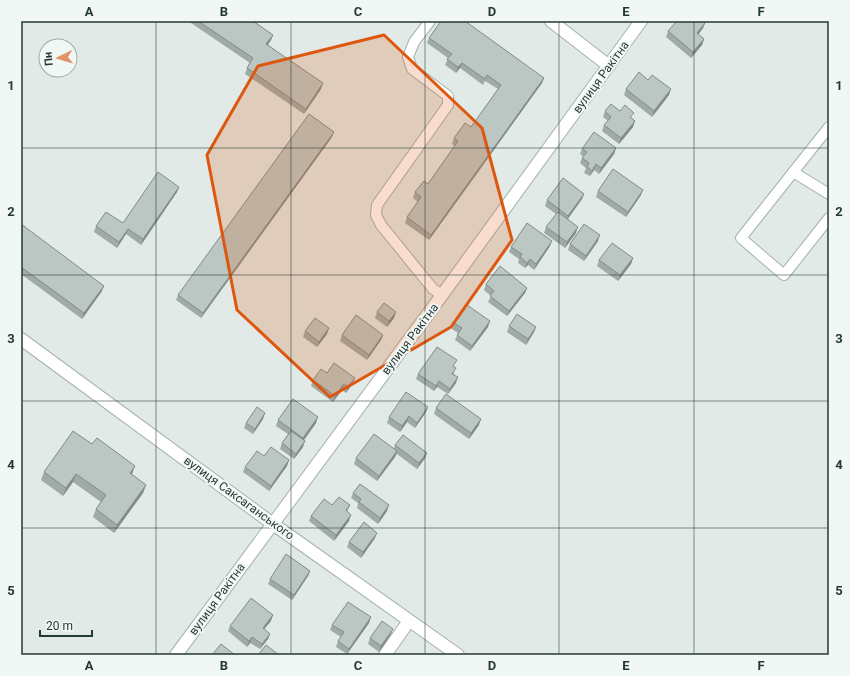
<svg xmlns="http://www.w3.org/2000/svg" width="850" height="676" font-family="Roboto,sans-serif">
	<rect width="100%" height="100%" fill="#e1eae7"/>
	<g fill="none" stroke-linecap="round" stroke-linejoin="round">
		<defs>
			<g id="lane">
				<polyline points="430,21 414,42 408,57 412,69 448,96 448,105 377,205 376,215 381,225 433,289 442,295"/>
				<polyline points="829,127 741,238 784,275 829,218"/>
				<polyline points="793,172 829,194"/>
			</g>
			<g id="street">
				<polyline points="551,21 609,66"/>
				<polyline points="21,339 273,524 458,655"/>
				<polyline points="176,655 442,295 641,21"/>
				<polyline points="385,655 409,621"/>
			</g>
		</defs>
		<use href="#lane" stroke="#a5b1ae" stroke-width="12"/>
		<use href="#street" stroke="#a5b1ae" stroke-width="14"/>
		<use href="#lane" stroke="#fff" stroke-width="10"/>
		<use href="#street" stroke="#fff" stroke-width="12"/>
	</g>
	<g fill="#a0aba8">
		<polygon points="188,21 253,21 273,35 271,40 268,45 321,89 304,114 245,74 247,68 250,63"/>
		<polygon points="705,23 703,28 698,35 704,39 702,45 691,58 666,37 668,31"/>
		<polygon points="429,38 544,78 542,83 429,240 405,223 407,217 418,202 413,198 415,192 428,184 455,146 452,144 454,138 471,127 498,89 485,81 483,85 460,68 456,73 445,65 448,58 427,43"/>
		<polygon points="648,80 669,95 652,117 624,95 626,89"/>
		<polygon points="605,111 620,111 632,118 633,127 619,144 602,131 604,125 608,121 603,117"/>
		<polygon points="332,137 201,318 176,300 178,295"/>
		<polygon points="616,148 614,154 599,174 594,170 590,176 584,173 586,168 580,163 583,156 580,154 582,149"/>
		<polygon points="179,187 177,192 141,245 126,234 117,248 94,232 96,226 123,223"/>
		<polygon points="598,191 641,195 626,217 596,197"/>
		<polygon points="584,194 582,199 568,219 576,233 565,248 544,233 546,227 556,214 545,206 547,200"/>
		<polygon points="21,224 102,291 82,319 21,274"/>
		<polygon points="598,241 584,261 568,250 570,244"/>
		<polygon points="550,246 534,270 528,265 525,268 518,263 519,259 509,252 511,247"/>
		<polygon points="633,258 631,264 618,281 597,266 599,260"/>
		<polygon points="486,284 527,288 525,293 507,316 488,302 491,296 484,290"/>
		<polygon points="377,312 394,318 387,327 375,318"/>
		<polygon points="454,323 488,327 470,351 455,340 458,333 452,329"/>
		<polygon points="509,326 536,327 534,332 526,345 507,332"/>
		<polygon points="305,331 327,334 317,347 303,337"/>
		<polygon points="342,335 383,335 381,340 367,360 340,341"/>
		<polygon points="454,366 454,374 456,383 448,394 437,387 434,391 416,379 418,374"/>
		<polygon points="327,373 353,383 346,393 342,390 333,402 311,386 313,380"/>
		<polygon points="428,407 426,412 415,428 407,422 400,432 387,423 389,417"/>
		<polygon points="436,408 479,425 469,439 434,414"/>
		<polygon points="263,419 253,434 244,428 246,423"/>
		<polygon points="278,420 316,423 304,440 303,447 294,459 280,449 282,443 288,434 276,426"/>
		<polygon points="395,445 427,453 425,458 417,469 397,454 395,457 377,481 354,464 356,458 394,448"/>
		<polygon points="264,456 289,460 287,466 269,491 243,472 245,467"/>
		<polygon points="44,472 132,474 146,485 143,493 114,533 93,517 96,509 101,502 73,482 63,496 41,480"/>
		<polygon points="353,493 387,511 378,524 357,508 358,503 351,498"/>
		<polygon points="332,505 350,505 347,512 349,521 334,541 309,521 311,516"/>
		<polygon points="375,538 361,558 347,547 349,542"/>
		<polygon points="310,571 308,576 292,600 268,584 270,579"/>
		<polygon points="371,617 369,623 347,654 336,647 338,641 341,637 330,630 332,625"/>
		<polygon points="271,621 264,629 270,634 268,639 260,649 250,643 247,647 228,631 230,626"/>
		<polygon points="391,634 379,652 368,644 370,638"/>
	</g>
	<g fill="#828b88">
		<polygon points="705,23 703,28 695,39 697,33"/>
		<polygon points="273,35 271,40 264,50 266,44"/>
		<polygon points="704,39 702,45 691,58 693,52"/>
		<polygon points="462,63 460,68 456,73 458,67"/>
		<polygon points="544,78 542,83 429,240 431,235"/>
		<polygon points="323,83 321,89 304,114 306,109"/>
		<polygon points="671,89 669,95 652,117 654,111"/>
		<polygon points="635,121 633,127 619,144 621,138"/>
		<polygon points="334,132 332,137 201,318 203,313"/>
		<polygon points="616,148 614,154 599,174 601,168"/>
		<polygon points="596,164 594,170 590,176 592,171"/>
		<polygon points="179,187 177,192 141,245 143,239"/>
		<polygon points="643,190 641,195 626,217 628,212"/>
		<polygon points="584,194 582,199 566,221 568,216"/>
		<polygon points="578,227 576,233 565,248 567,242"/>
		<polygon points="128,229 126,234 117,248 119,242"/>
		<polygon points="600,235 598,241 584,261 586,256"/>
		<polygon points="552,241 550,246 534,270 536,264"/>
		<polygon points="633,258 631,264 618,281 620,275"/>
		<polygon points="530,259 528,265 525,268 527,263"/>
		<polygon points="104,286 102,291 82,319 84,313"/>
		<polygon points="527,288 525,293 507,316 509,311"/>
		<polygon points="396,312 394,318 387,327 389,321"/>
		<polygon points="490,321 488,327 470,351 472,346"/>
		<polygon points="536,327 534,332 526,345 528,339"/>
		<polygon points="329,328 327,334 317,347 319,342"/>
		<polygon points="383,335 381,340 367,360 369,355"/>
		<polygon points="458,377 456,383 448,394 450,389"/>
		<polygon points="355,378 353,383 346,393 348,387"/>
		<polygon points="439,381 437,387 434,391 436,386"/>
		<polygon points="344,384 342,390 333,402 335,396"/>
		<polygon points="428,407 426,412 415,428 417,423"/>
		<polygon points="265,413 263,419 253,434 255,429"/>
		<polygon points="409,416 407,422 400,432 402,426"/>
		<polygon points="318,417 316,423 301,444 303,438"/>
		<polygon points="481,419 479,425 469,439 471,433"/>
		<polygon points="305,441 303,447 294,459 296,454"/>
		<polygon points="397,451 395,457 377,481 379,476"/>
		<polygon points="427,453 425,458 417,469 419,463"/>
		<polygon points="289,460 287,466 269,491 271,486"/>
		<polygon points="135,466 132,474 127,481 130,473"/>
		<polygon points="76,474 73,482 63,496 66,488"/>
		<polygon points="146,485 143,493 114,533 117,525"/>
		<polygon points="389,505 387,511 378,524 380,518"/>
		<polygon points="351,515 349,521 334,541 336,535"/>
		<polygon points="377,533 375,538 361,558 363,552"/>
		<polygon points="310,571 308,576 292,600 294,595"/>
		<polygon points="273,615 271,621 260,634 263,628"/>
		<polygon points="371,617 369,623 347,654 349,649"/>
		<polygon points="393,629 391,634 379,652 381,646"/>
		<polygon points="270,634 268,639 260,649 262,644"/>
		<polygon points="252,637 250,643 247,647 249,641"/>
	</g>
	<g fill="#bac7c3" stroke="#828b88">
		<polygon points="198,21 253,21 273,35 266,44 323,83 306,109 247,68 253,58"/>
		<polygon points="441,21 465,21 544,78 431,235 407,217 421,197 415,192 424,181 428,184 458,141 454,138 465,123 471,127 501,85 487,75 485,79 462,63 458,67 447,59 452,54 429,38"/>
		<polygon points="677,21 703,21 705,23 697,33 704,39 693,52 668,31"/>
		<polygon points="639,72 648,80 652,75 671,89 654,111 626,89"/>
		<polygon points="611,104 620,111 625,105 634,113 630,117 635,121 621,138 604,125 611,117 605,111"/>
		<polygon points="309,114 334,132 203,313 178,295"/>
		<polygon points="594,132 616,148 601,168 596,164 592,171 587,167 589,163 582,158 587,152 582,149"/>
		<polygon points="613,169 643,190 628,212 598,191"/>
		<polygon points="158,172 179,187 143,239 128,229 119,242 96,226 106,212 123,223"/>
		<polygon points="563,178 584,194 568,216 547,200"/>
		<polygon points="558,212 578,227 567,242 546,227"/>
		<polygon points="527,223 552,241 536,264 530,259 527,263 520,257 522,254 511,247"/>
		<polygon points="21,224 104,286 84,313 21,267"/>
		<polygon points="584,224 600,235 586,256 570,244"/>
		<polygon points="612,243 633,258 620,275 599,260"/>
		<polygon points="500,266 527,288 509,311 490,296 494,291 486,284"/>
		<polygon points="384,303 396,312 389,321 377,312"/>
		<polygon points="467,305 490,321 472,346 457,335 462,328 454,323"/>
		<polygon points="517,314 536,327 528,339 509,326"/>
		<polygon points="356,315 383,335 369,355 342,335"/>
		<polygon points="315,318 329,328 319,342 305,331"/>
		<polygon points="437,347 457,360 453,366 456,368 452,374 458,377 450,389 439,381 436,386 418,374"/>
		<polygon points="334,363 355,378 348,387 344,384 335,396 313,380 321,369 327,373"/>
		<polygon points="406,392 428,407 417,423 409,416 402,426 389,417"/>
		<polygon points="446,394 481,419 471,433 436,408"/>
		<polygon points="293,399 318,417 303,438 278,420"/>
		<polygon points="257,407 265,413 255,429 246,423"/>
		<polygon points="73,431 92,444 97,438 135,466 130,473 146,485 117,525 96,509 106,495 76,474 66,488 44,472"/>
		<polygon points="291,431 305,441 296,454 282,443"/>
		<polygon points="374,434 397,451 379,476 356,458"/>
		<polygon points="403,435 427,453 419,463 395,445"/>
		<polygon points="271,447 289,460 271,486 245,467 257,451 264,456"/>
		<polygon points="360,484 389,505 380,518 359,502 361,499 353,493"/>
		<polygon points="339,497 350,505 346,510 351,515 336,535 311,516 324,499 332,505"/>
		<polygon points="364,522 377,533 363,552 349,542"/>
		<polygon points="286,554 310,571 294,595 270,579"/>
		<polygon points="251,598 273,615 263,628 270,634 262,644 252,637 249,641 230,626"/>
		<polygon points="348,602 371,617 349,649 338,641 344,632 332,625"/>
		<polygon points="382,621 393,629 381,646 370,638"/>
		<polygon points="221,644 235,655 212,655"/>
		<polygon points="266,645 279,655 258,655"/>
	</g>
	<path fill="#de570e" fill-opacity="0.2" stroke="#de570e" stroke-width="3" stroke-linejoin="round" d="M384 35 482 128 512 240 451 327 330 397 237 310 207 155 258 66Z"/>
	<path fill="none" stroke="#243935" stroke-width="1" stroke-opacity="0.55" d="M156 21V655M291 21V655M425 21V655M559 21V655M694 21V655M21 148H829M21 275H829M21 401H829M21 528H829"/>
	<g text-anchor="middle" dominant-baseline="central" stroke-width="4" stroke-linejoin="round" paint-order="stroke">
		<g font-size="12" fill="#243935" stroke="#f1f7f5">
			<text transform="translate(601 77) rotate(-54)">вулиця Ракітна</text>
			<text transform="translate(410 339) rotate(-53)">вулиця Ракітна</text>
			<text transform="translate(239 498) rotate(36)">вулиця Саксаганського</text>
			<text transform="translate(217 599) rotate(-54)">вулиця Ракітна</text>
		</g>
	</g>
	<rect width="850" height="676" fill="none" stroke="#f1f7f5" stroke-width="44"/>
	<g transform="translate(58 58) rotate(265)"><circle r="19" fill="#f1f7f5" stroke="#9faba8"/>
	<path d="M0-3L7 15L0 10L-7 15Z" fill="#e19469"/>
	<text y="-6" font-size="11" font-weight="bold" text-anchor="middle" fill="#243935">Пн</text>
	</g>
	<path d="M40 630v6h52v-6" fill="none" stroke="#243935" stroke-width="2"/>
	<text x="46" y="630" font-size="12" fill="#243935" stroke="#f1f7f5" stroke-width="3" paint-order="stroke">20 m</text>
	<rect x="22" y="22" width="806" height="632" fill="none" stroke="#243935" stroke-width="1.5"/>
	<g font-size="13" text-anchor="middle" font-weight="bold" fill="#243935">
		<text x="89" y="16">A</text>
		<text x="224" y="16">B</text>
		<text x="358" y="16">C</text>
		<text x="492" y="16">D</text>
		<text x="626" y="16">E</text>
		<text x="761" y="16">F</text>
		<text x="11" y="90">1</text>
		<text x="839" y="90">1</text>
		<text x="11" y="216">2</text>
		<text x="839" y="216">2</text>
		<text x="11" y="343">3</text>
		<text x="839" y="343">3</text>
		<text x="11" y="469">4</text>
		<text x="839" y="469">4</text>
		<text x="11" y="595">5</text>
		<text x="839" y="595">5</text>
		<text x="89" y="670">A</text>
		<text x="224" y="670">B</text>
		<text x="358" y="670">C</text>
		<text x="492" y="670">D</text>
		<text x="626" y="670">E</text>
		<text x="761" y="670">F</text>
	</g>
</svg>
